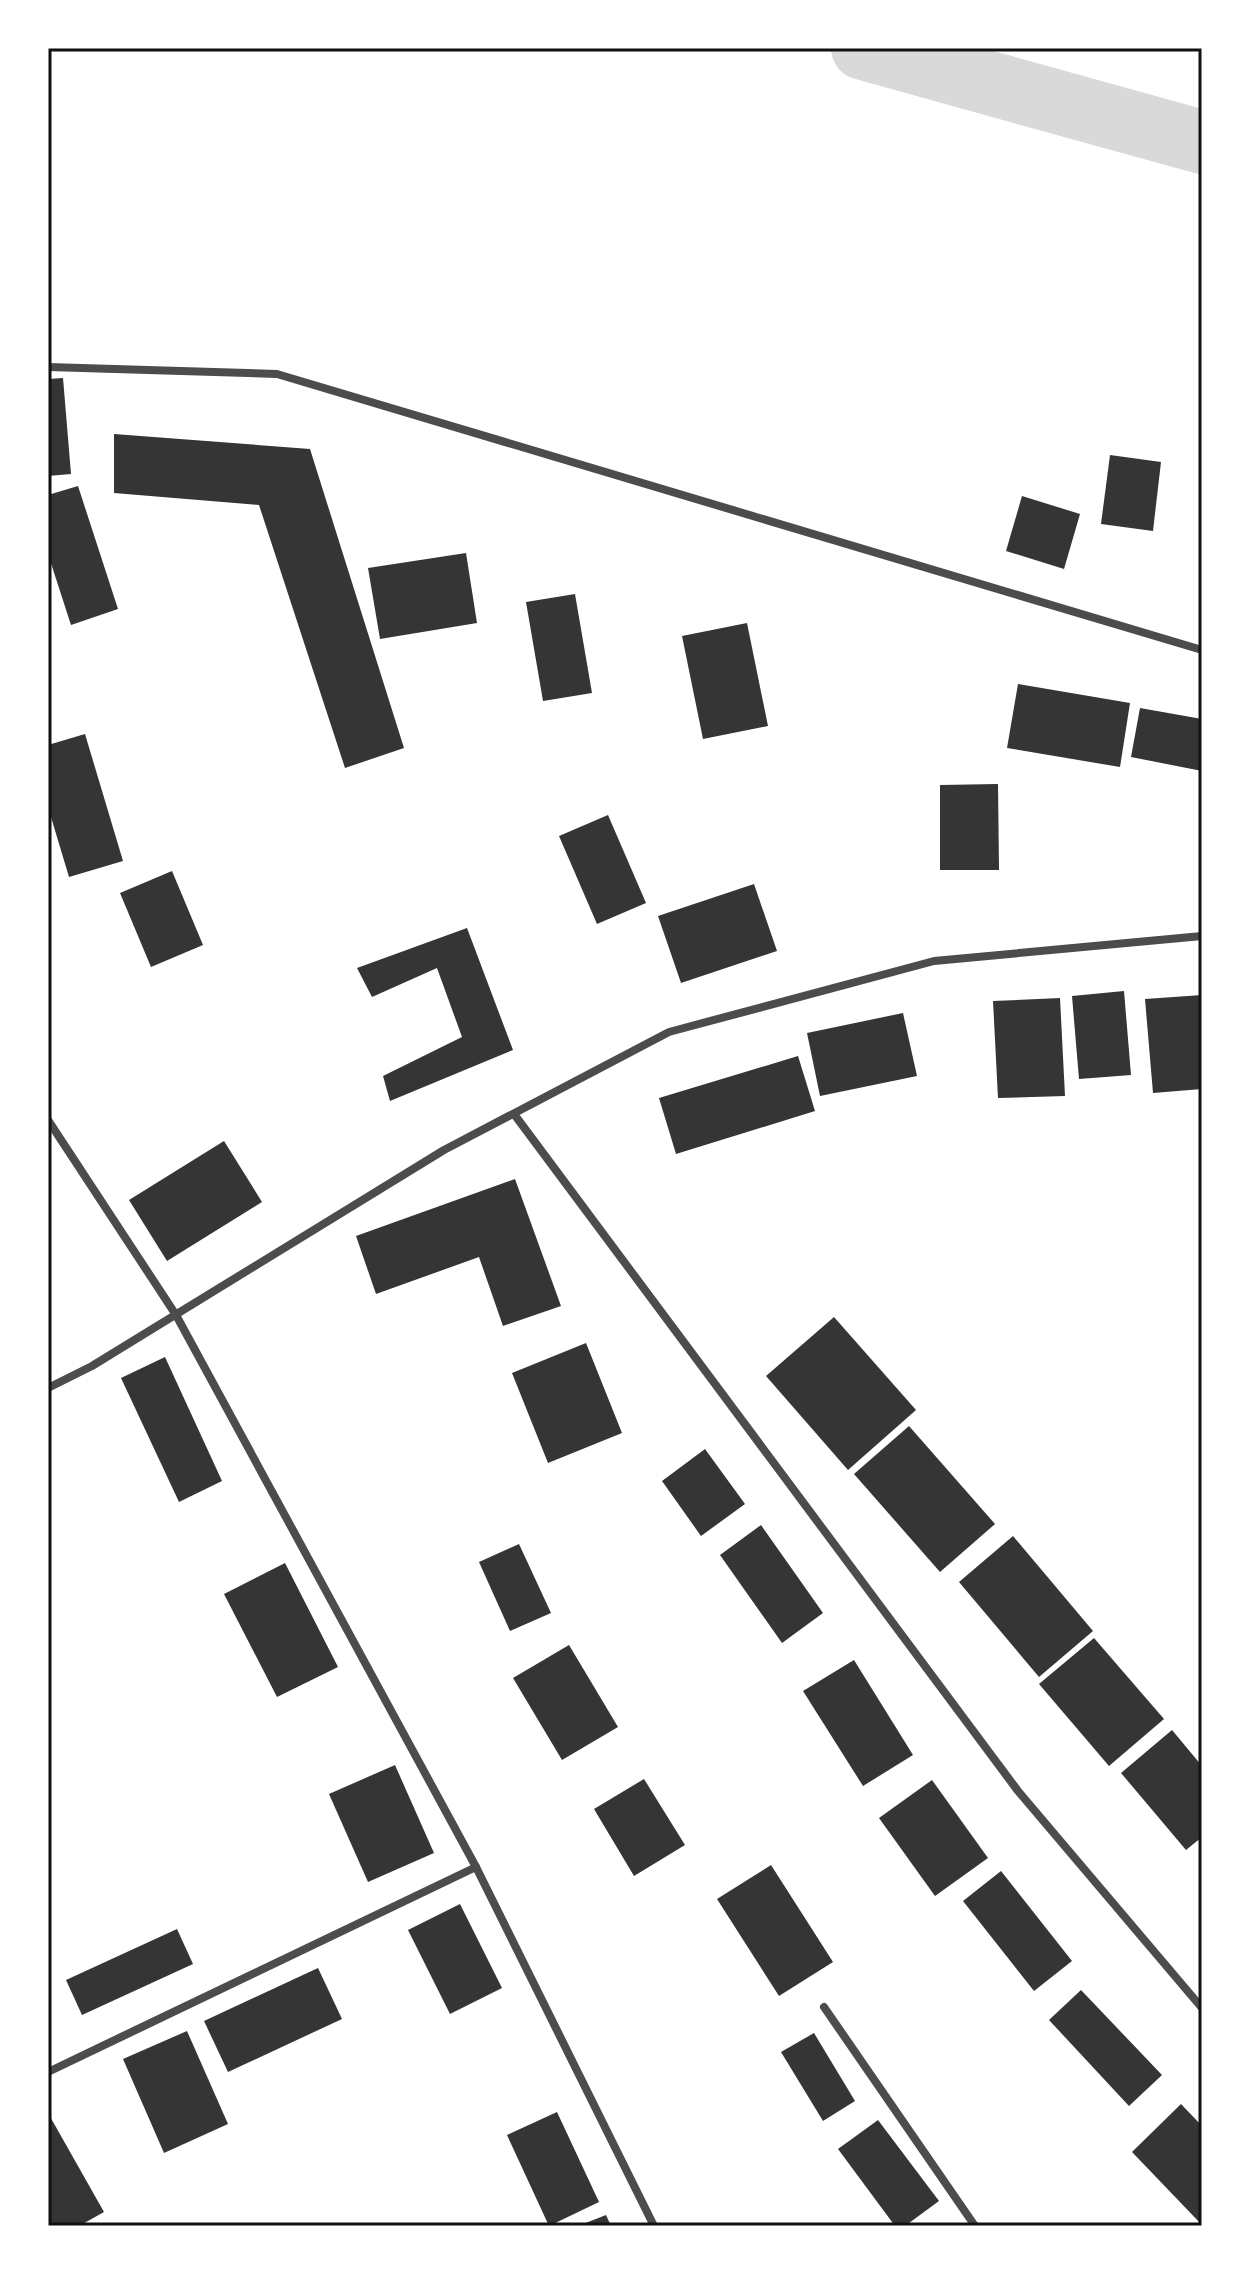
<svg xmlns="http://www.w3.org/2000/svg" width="1250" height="2274" font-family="'PT Sans',sans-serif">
	<rect width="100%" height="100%" fill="#fff"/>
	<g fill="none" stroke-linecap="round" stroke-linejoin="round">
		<polyline stroke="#d9d9d9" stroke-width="64" points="863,48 1202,142"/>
	</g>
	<g fill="#353535">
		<polygon points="63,378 71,474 48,476 48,379"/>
		<polygon points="114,434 310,449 404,748 345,768 259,505 114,493"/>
		<polygon points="1110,455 1161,462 1153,531 1101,524"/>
		<polygon points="78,486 118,609 71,625 48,554 48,495"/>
		<polygon points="1022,496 1080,514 1064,569 1006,551"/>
		<polygon points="466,553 477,623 380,639 368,568"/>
		<polygon points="575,594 592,693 543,701 526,602"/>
		<polygon points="747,623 768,726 703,739 682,636"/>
		<polygon points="1018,684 1130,703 1120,767 1007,748"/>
		<polygon points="1140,708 1202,719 1202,771 1131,757"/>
		<polygon points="85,734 123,861 69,877 48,807 48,745"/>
		<polygon points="998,784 999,870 940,870 940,785"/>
		<polygon points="608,815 646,903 597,924 559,836"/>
		<polygon points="172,871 203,945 151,967 120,893"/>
		<polygon points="754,884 777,951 681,983 658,916"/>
		<polygon points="467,928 513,1050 390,1101 383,1076 462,1037 437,968 372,997 357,968"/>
		<polygon points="1124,991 1131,1075 1079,1079 1072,996"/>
		<polygon points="1202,995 1202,1089 1153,1093 1145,999"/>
		<polygon points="1060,998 1065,1096 998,1098 993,1001"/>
		<polygon points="903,1013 917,1076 820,1096 807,1033"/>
		<polygon points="798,1056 815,1111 676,1154 659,1098"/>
		<polygon points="224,1141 262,1202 167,1261 129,1200"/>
		<polygon points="515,1179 561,1306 503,1326 479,1257 376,1294 356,1236"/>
		<polygon points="834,1317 916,1410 848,1470 766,1376"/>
		<polygon points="586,1343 622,1433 548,1463 512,1373"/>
		<polygon points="165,1357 222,1481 179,1502 121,1378"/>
		<polygon points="909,1426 995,1524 940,1572 854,1474"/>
		<polygon points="705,1449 745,1504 701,1536 662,1481"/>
		<polygon points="761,1525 823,1613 782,1643 720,1555"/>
		<polygon points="1013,1536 1093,1631 1039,1677 959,1582"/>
		<polygon points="519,1544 551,1613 510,1631 479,1562"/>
		<polygon points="285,1563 338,1667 277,1697 224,1594"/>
		<polygon points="1094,1638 1164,1719 1109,1766 1039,1684"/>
		<polygon points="569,1645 618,1727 562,1760 513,1678"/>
		<polygon points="854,1660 913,1755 863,1786 803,1691"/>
		<polygon points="1172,1730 1202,1766 1202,1837 1186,1850 1121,1773"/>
		<polygon points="395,1765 434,1853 368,1882 329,1794"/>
		<polygon points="644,1779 685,1845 634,1876 594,1809"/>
		<polygon points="932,1780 988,1858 935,1896 879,1818"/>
		<polygon points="771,1865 833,1962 779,1996 717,1899"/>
		<polygon points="1001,1871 1072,1961 1034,1991 963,1901"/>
		<polygon points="460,1904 502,1988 450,2014 408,1930"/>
		<polygon points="177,1929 193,1964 82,2015 66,1980"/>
		<polygon points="318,1968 342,2019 228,2072 204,2021"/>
		<polygon points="1081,1990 1162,2075 1129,2106 1049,2020"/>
		<polygon points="187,2031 228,2124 164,2153 123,2059"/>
		<polygon points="814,2033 855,2101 823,2121 781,2052"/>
		<polygon points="1181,2104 1202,2126 1202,2225 1132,2152"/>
		<polygon points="557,2112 599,2202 549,2226 507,2135"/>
		<polygon points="48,2113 104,2212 79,2226 51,2226 48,2220"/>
		<polygon points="878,2120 939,2201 905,2226 895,2226 838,2149"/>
		<polygon points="606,2215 611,2226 578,2226"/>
	</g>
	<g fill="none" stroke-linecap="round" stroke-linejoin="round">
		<g stroke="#4c4c4c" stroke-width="8">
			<polyline points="48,367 277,374 1202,650"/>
			<polyline points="514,1114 1018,1791 1202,2008"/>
			<polyline points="48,1120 176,1315 476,1867 654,2226"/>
			<polyline points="48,1388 92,1366 444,1150 669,1032 934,961 1202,936"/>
			<polyline points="824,2007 975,2226"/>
			<polyline points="48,2072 476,1867"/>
		</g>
	</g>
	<rect width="1250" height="2274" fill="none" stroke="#ffffff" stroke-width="100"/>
	<rect x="50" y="50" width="1150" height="2174" fill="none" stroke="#111" stroke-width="3"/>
</svg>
